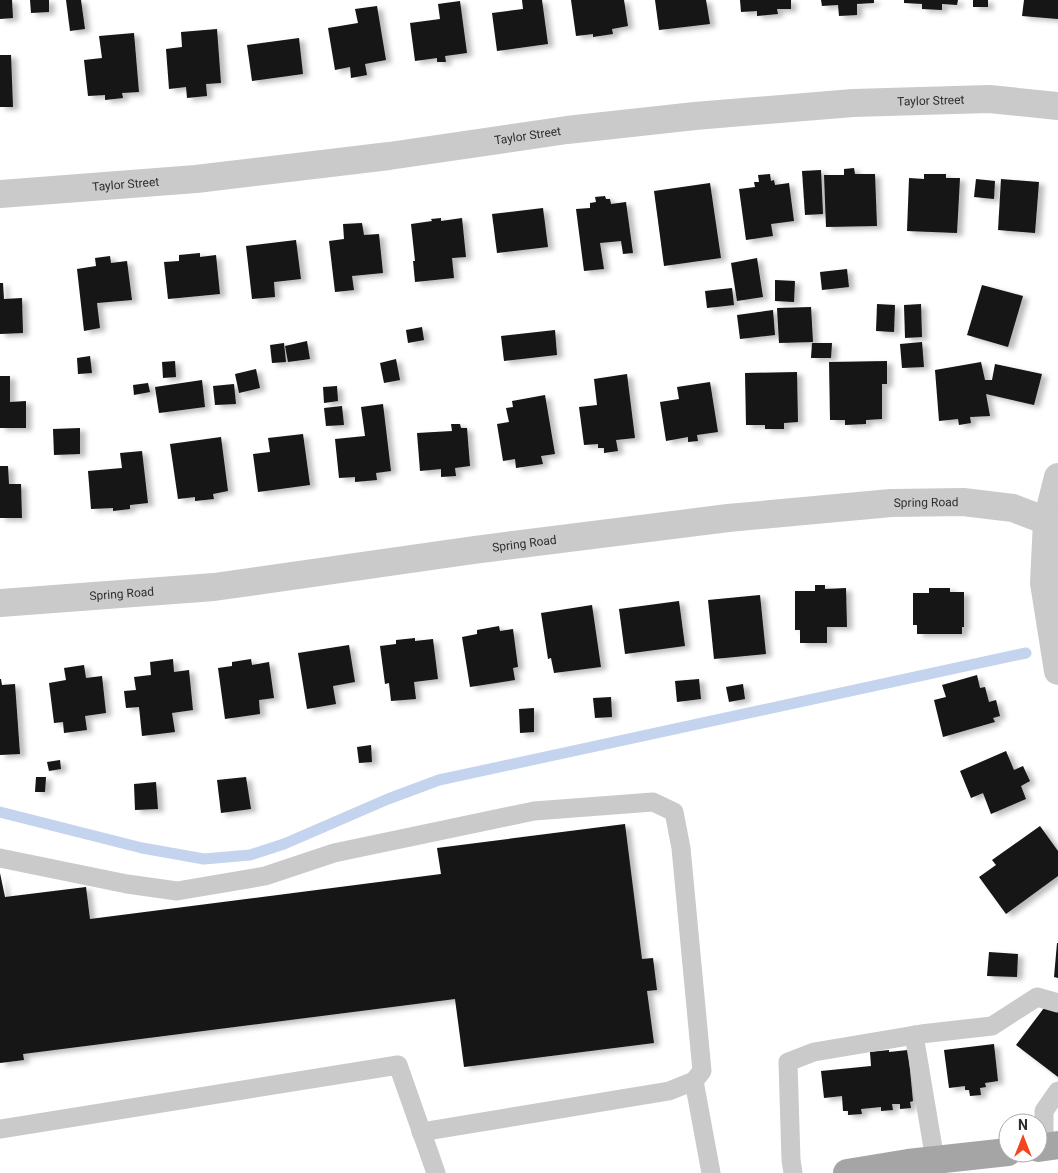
<svg xmlns="http://www.w3.org/2000/svg" width="1058" height="1173" font-family="Roboto,sans-serif">
	<defs>
		<filter id="shadow"><feDropShadow dx="5.5" dy="3" stdDeviation="2.5" flood-color="#0004"/></filter>
	</defs>
	<rect width="100%" height="100%" fill="#fff"/>
	<g fill="none" stroke-linecap="round" stroke-linejoin="round">
		<polyline stroke="#c4d3ee" stroke-width="11" points="0,812 142,848 204,859 250,855 284,844 388,799 439,780 1026,653"/>
	</g>
	<g fill="#141414" filter="url(#shadow)">
		<polygon points="0,0 12,0 13,18 0,19"/>
		<polygon points="30,0 49,0 49,12 31,13"/>
		<polygon points="66,0 81,0 85,29 70,31"/>
		<polygon points="522,0 542,0 548,44 497,51 492,13 523,9"/>
		<polygon points="571,0 624,0 628,26 612,29 613,34 593,37 593,34 576,36"/>
		<polygon points="655,0 706,0 710,24 659,30"/>
		<polygon points="740,0 791,0 791,9 777,9 778,14 757,16 757,11 741,12"/>
		<polygon points="821,0 874,0 874,3 857,4 857,15 839,16 838,5 822,6"/>
		<polygon points="904,0 958,0 957,5 942,4 942,10 922,9 922,4 904,3"/>
		<rect x="973" y="0" width="15" height="7"/>
		<polygon points="1024,0 1058,0 1058,19 1022,16"/>
		<polygon points="460,1 467,53 445,56 446,62 437,62 437,58 415,61 410,23 440,19 438,4"/>
		<polygon points="377,6 386,60 365,64 367,75 351,78 350,67 335,70 328,28 358,23 355,9"/>
		<polygon points="217,29 221,83 206,84 207,96 187,98 186,87 169,89 166,49 182,47 181,32"/>
		<polygon points="134,33 139,92 122,93 123,98 105,100 105,95 88,96 84,60 102,58 99,36"/>
		<polygon points="299,38 303,74 252,81 247,45"/>
		<polygon points="0,55 11,55 13,107 0,107"/>
		<polygon points="854,168 855,174 875,174 877,226 826,227 824,175 844,175 844,169"/>
		<polygon points="821,170 823,214 805,215 802,171"/>
		<polygon points="770,174 771,181 774,180 775,185 789,183 794,221 771,224 773,236 746,240 739,189 755,187 754,182 759,182 758,175"/>
		<polygon points="924,174 946,174 946,178 960,178 957,233 907,231 909,178 924,179"/>
		<polygon points="976,179 995,181 994,199 974,197"/>
		<polygon points="1001,179 1039,182 1035,233 998,230"/>
		<polygon points="710,183 721,258 664,266 654,191"/>
		<polygon points="605,196 606,199 610,199 611,204 626,202 633,253 623,254 621,241 600,243 604,269 584,271 576,209 590,208 590,203 596,202 595,197"/>
		<polygon points="543,208 548,247 497,253 492,214"/>
		<polygon points="441,218 441,221 462,218 466,257 452,258 454,278 415,282 413,261 415,261 411,224 432,221 431,219"/>
		<polygon points="362,223 364,235 379,234 383,273 352,276 354,290 335,292 329,241 344,239 343,224"/>
		<polygon points="296,240 301,279 274,282 275,297 252,299 246,246"/>
		<polygon points="200,253 200,257 216,255 220,294 168,299 164,262 179,261 179,255"/>
		<polygon points="110,256 111,263 127,261 132,300 97,303 100,328 84,331 77,269 96,266 95,258"/>
		<polygon points="757,258 763,297 737,301 731,263"/>
		<polygon points="847,269 849,287 822,290 820,272"/>
		<polygon points="775,280 795,281 794,302 775,301"/>
		<polygon points="0,283 3,283 4,299 22,298 23,333 0,334"/>
		<polygon points="982,285 1023,296 1008,347 967,335"/>
		<polygon points="732,288 734,305 707,308 705,291"/>
		<polygon points="877,304 895,305 894,332 876,331"/>
		<polygon points="921,304 922,337 905,338 904,305"/>
		<polygon points="811,307 813,342 779,343 777,308"/>
		<polygon points="773,310 775,335 740,339 737,315"/>
		<polygon points="422,327 424,340 408,343 406,330"/>
		<polygon points="555,330 557,355 504,361 501,336"/>
		<polygon points="307,341 310,359 288,362 285,346"/>
		<polygon points="922,342 924,367 902,368 900,344"/>
		<polygon points="284,343 286,362 272,363 270,345"/>
		<polygon points="812,343 832,343 831,358 811,358"/>
		<polygon points="90,356 92,373 78,374 77,358"/>
		<polygon points="396,359 400,380 384,383 380,363"/>
		<polygon points="175,361 176,377 163,378 162,362"/>
		<polygon points="887,361 887,384 882,384 882,419 866,420 866,424 845,425 845,420 830,420 829,362"/>
		<polygon points="981,362 985,380 992,380 995,364 1042,374 1034,405 986,394 990,416 970,417 971,423 959,425 958,419 939,421 935,370"/>
		<polygon points="256,369 260,388 239,393 235,374"/>
		<polygon points="797,372 798,422 784,423 784,429 765,429 765,425 746,425 745,373"/>
		<polygon points="627,374 635,438 616,440 618,451 604,453 604,448 598,448 598,444 584,445 579,407 597,405 594,379"/>
		<polygon points="0,376 10,376 10,402 26,401 26,428 0,428"/>
		<polygon points="202,380 205,407 159,413 155,387"/>
		<polygon points="710,382 718,432 697,435 698,441 688,442 688,437 666,441 660,402 679,399 677,387"/>
		<polygon points="148,383 150,392 134,395 133,385"/>
		<polygon points="234,384 236,404 215,405 213,386"/>
		<polygon points="337,386 338,401 324,403 323,387"/>
		<polygon points="545,395 555,454 541,456 543,464 516,468 515,459 503,461 497,424 509,422 506,408 513,407 512,401"/>
		<polygon points="383,404 391,471 376,473 377,480 355,482 355,477 339,478 335,439 365,436 361,407"/>
		<polygon points="342,406 344,425 326,426 324,408"/>
		<polygon points="451,424 460,424 461,428 467,428 470,466 455,468 456,476 441,477 441,469 420,471 417,433 452,431"/>
		<polygon points="80,428 80,454 54,455 53,429"/>
		<polygon points="303,434 310,485 258,492 253,454 270,452 268,438"/>
		<polygon points="221,437 228,491 213,494 214,499 195,501 195,497 178,499 170,444"/>
		<polygon points="142,451 148,503 130,505 130,509 113,511 113,508 91,509 88,471 122,468 120,453"/>
		<polygon points="0,466 8,466 9,484 21,484 22,518 0,518"/>
		<polygon points="815,585 825,585 825,589 846,588 847,627 827,627 827,643 800,643 800,630 795,630 795,591 815,591"/>
		<polygon points="929,588 950,588 950,592 964,592 964,627 962,627 962,634 917,634 917,625 913,625 913,593 929,593"/>
		<polygon points="760,595 766,654 714,659 708,600"/>
		<polygon points="679,601 685,646 625,654 619,609"/>
		<polygon points="592,605 601,667 554,673 551,658 548,659 541,613"/>
		<polygon points="499,626 500,631 513,629 518,667 513,668 515,680 470,687 462,637 477,634 477,630"/>
		<polygon points="415,638 415,641 433,639 438,679 414,682 416,699 391,701 389,683 385,684 380,646 396,644 396,640"/>
		<polygon points="349,645 355,682 333,686 336,704 307,709 298,653"/>
		<polygon points="173,659 174,672 189,670 193,710 172,713 175,732 142,736 139,707 126,708 124,691 136,690 134,677 151,675 150,662"/>
		<polygon points="251,659 252,665 269,662 274,698 259,700 260,714 225,719 218,668 232,666 232,662"/>
		<polygon points="84,665 86,678 102,676 106,713 85,716 87,730 64,733 63,722 54,723 49,683 66,680 64,668"/>
		<polygon points="977,675 980,688 985,687 989,702 996,700 1000,716 993,718 995,722 943,737 934,700 946,697 942,685"/>
		<polygon points="0,679 1,679 2,685 15,684 20,754 0,755"/>
		<polygon points="699,679 701,699 677,702 675,681"/>
		<polygon points="743,684 745,699 729,702 726,687"/>
		<polygon points="611,697 612,717 595,718 593,698"/>
		<polygon points="534,708 534,732 520,733 519,709"/>
		<polygon points="371,745 372,762 359,763 357,747"/>
		<polygon points="1006,751 1014,770 1023,766 1030,781 1021,786 1026,799 991,814 983,793 971,798 960,771"/>
		<polygon points="60,760 61,769 49,771 47,762"/>
		<polygon points="36,777 46,777 45,792 35,792"/>
		<polygon points="246,777 251,809 221,813 217,780"/>
		<polygon points="156,782 158,809 135,810 134,784"/>
		<polygon points="625,824 642,959 653,958 657,990 647,991 654,1043 464,1067 455,999 23,1054 24,1060 0,1063 0,873 5,897 86,887 90,919 441,874 437,848"/>
		<polygon points="1040,826 1058,851 1058,876 1006,914 979,877 996,865 992,860"/>
		<polygon points="1057,943 1058,943 1058,978 1054,977"/>
		<polygon points="989,952 1018,954 1017,977 987,976"/>
		<polygon points="1047,1004 1058,1012 1058,1077 1016,1045"/>
		<polygon points="994,1044 998,1081 985,1083 986,1087 980,1088 981,1095 970,1096 969,1090 965,1090 965,1086 949,1088 944,1050"/>
		<polygon points="889,1050 889,1052 908,1050 913,1101 910,1102 911,1108 900,1109 900,1104 892,1104 893,1110 881,1111 881,1107 861,1109 862,1114 848,1115 848,1111 843,1111 842,1096 824,1098 821,1071 871,1066 870,1052"/>
	</g>
	<g fill="none" stroke-linecap="round" stroke-linejoin="round">
		<g stroke="#cacaca" stroke-width="19">
			<polyline points="0,858 127,884 177,891 265,876 334,853 534,811 653,802 674,812 681,848 702,1071 694,1081 669,1091 421,1132"/>
			<polyline points="914,1035 935,1160"/>
			<polyline points="694,1081 711,1173"/>
			<polyline points="0,1129 398,1065 436,1173"/>
			<polyline points="1044,1147 1044,1111 1058,1091"/>
			<polyline points="793,1173 791,1160 788,1062 814,1052 921,1034 992,1026 1037,997 1058,1003"/>
		</g>
		<g stroke="#cacaca" stroke-width="28">
			<path id="s1" d="M0 194 196 179 389 156 567 130 695 116 853 103 989 99 1058 106"/>
			<polyline points="1058,477 1047,521 1044,583 1058,671"/>
			<path id="s2" d="M0 603 214 587 474 550 728 518 891 503 963 502 1013 508 1047 521"/>
		</g>
		<g stroke="#a5a5a5" stroke-width="28">
			<polyline points="1038,1148 1058,1145"/>
			<polyline points="847,1173 908,1163 1008,1152"/>
		</g>
	</g>
	<g text-anchor="middle" dominant-baseline="central" stroke-width="5" stroke-linejoin="round" paint-order="stroke">
		<g font-size="12" fill="#2d2d2d" stroke="#fff">
			<text stroke="none"><textPath href="#s1" startOffset="936">Taylor Street</textPath></text>
			<text stroke="none"><textPath href="#s1" startOffset="531">Taylor Street</textPath></text>
			<text stroke="none"><textPath href="#s1" startOffset="126">Taylor Street</textPath></text>
			<text stroke="none"><textPath href="#s2" startOffset="932">Spring Road</textPath></text>
			<text stroke="none"><textPath href="#s2" startOffset="528">Spring Road</textPath></text>
			<text stroke="none"><textPath href="#s2" startOffset="122">Spring Road</textPath></text>
		</g>
	</g>
	<g transform="translate(1023 1138)"><circle r="24" fill="#ffffff" stroke="#ababab"/>
	<path d="M0-4L9 19L0 12L-9 19Z" fill="#f44420"/>
	<text y="-8" font-size="14" font-weight="bold" text-anchor="middle" fill="#2d2d2d">N</text>
	</g>
</svg>
